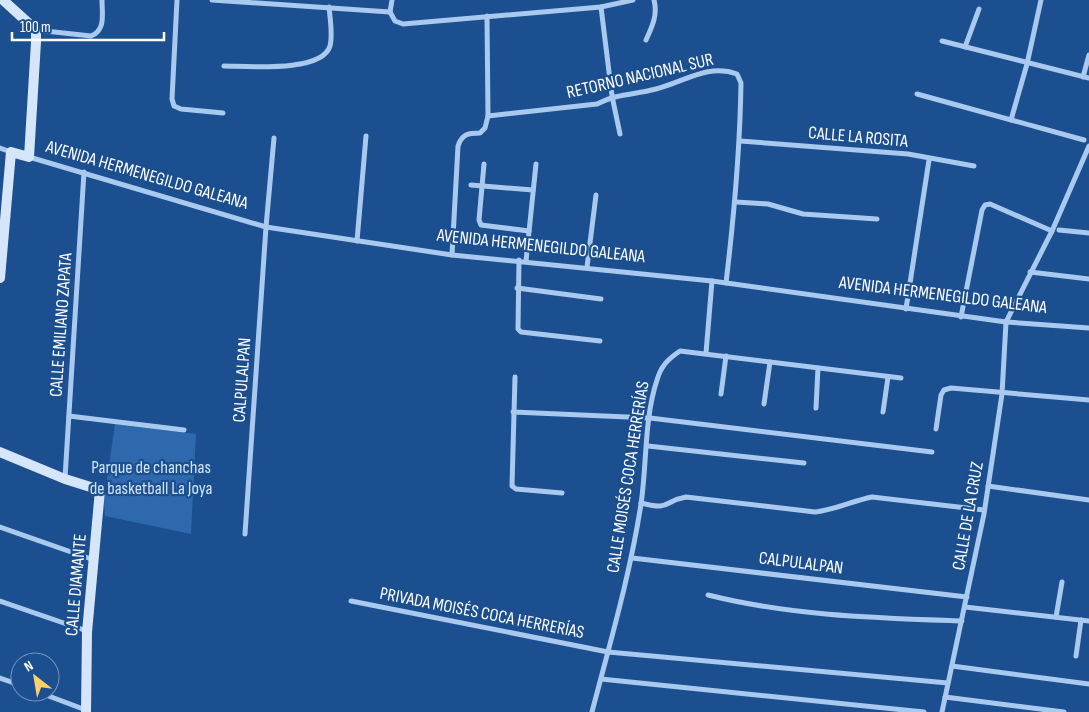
<svg xmlns="http://www.w3.org/2000/svg" width="1089" height="712" font-family="'Sofia Sans Condensed',sans-serif">
	<rect width="100%" height="100%" fill="#1b4f8f"/>
	<polygon fill="#2e69ad" points="115,424 196,434 191,534 105,516 104,500"/>
	<g fill="none" stroke-linecap="round" stroke-linejoin="round">
		<g stroke="#a9c9ee" stroke-width="5">
			<polyline points="177,0 172,99 174,106 181,109 223,113"/>
			<polyline points="212,0 390,12"/>
			<polyline points="601,7 612,96 620,134"/>
			<polyline points="390,12 395,21 403,24 601,7 633,0"/>
			<polyline points="390,12 392,0"/>
			<path d="M36 30 91 36C106 30 102 14 102 0"/>
			<path d="M646 40C652 27 658 15 654 0"/>
			<polyline points="942,41 1089,78"/>
			<polyline points="965,47 979,9"/>
			<path d="M224 66C247 66 322 73 330 46 333 35 330 18 329 7"/>
			<polyline points="1083,77 1089,55"/>
			<polyline points="917,94 1084,140"/>
			<path d="M488 116 597 104C618 93 634 95 656 89 684 82 708 63 737 74L741 83C740 150 734 216 726 283"/>
			<polyline points="1011,120 1027,64 1041,0"/>
			<polyline points="740,141 908,154 974,166"/>
			<polyline points="0,148 11,152"/>
			<polyline points="29,157 266,227 452,255 712,281 1006,322 1089,328"/>
			<polyline points="484,164 479,220 481,225 529,231"/>
			<polyline points="471,185 533,190"/>
			<polyline points="736,202 768,204 803,214 877,219"/>
			<polyline points="1059,230 1089,233"/>
			<polyline points="357,241 366,136"/>
			<path d="M452 255 458 146C462 134 468 133 480 133L485 128 488 116 487 16"/>
			<polyline points="519,260 518,329 521,332 600,341"/>
			<polyline points="526,261 536,164"/>
			<polyline points="587,267 596,195"/>
			<polyline points="1030,272 1089,279"/>
			<polyline points="517,288 601,299"/>
			<polyline points="906,309 929,160"/>
			<polyline points="961,317 982,210 985,205 990,204 1052,231"/>
			<polyline points="706,353 712,281"/>
			<polyline points="515,377 512,486 516,489 562,493"/>
			<polyline points="721,394 726,356"/>
			<polyline points="764,404 770,362"/>
			<polyline points="816,408 818,368"/>
			<polyline points="513,412 650,418 932,452"/>
			<polyline points="883,412 888,377"/>
			<polyline points="69,416 184,430"/>
			<polyline points="936,429 941,395 944,390 951,388 1089,400"/>
			<polyline points="648,446 804,463"/>
			<polyline points="65,478 84,172"/>
			<polyline points="988,486 1089,500"/>
			<path d="M641 503C671 511 663 501 686 497L815 512C835 510 852 501 872 497L984 510"/>
			<polyline points="0,527 94,560"/>
			<polyline points="245,534 266,227 274,138"/>
			<polyline points="632,558 967,597"/>
			<path d="M708 595C792 616 876 618 962 621"/>
			<polyline points="0,601 87,631"/>
			<polyline points="351,601 608,652 948,683"/>
			<polyline points="965,607 1089,621"/>
			<polyline points="1056,617 1062,582"/>
			<polyline points="1076,656 1081,620"/>
			<polyline points="952,666 1089,684"/>
			<polyline points="0,678 20,685"/>
			<polyline points="601,679 924,712"/>
			<polyline points="38,692 86,710"/>
			<polyline points="945,697 1064,712"/>
			<path d="M592 712C610 643 630 575 641 504 647 464 644 419 657 380 661 366 668 359 680 351L901 378"/>
			<polyline points="942,712 984,514 1002,394 1006,322 1052,231 1089,146"/>
		</g>
		<g stroke="#d6e6fa" stroke-width="10">
			<polyline points="0,278 11,152 29,157 36,42 36,30 3,0"/>
			<polyline points="0,452 65,479 100,490 87,632 86,712"/>
		</g>
	</g>
	<g text-anchor="middle" dominant-baseline="central" stroke-width="4.5" stroke-linejoin="round" paint-order="stroke">
		<g font-size="18" fill="#fff" stroke="#1b4f8f">
			<text transform="translate(640 76) rotate(-13)">RETORNO NACIONAL SUR</text>
			<text transform="translate(858 137) rotate(5)">CALLE LA ROSITA</text>
			<text transform="translate(147 175) rotate(16)">AVENIDA HERMENEGILDO GALEANA</text>
			<text transform="translate(541 246) rotate(6)">AVENIDA HERMENEGILDO GALEANA</text>
			<text transform="translate(943 295) rotate(7)">AVENIDA HERMENEGILDO GALEANA</text>
			<text transform="translate(61 325) rotate(-86)">CALLE EMILIANO ZAPATA</text>
			<text transform="translate(242 380) rotate(-86)">CALPULALPAN</text>
			<text transform="translate(628 477) rotate(-81)">CALLE MOISÉS COCA HERRERÍAS</text>
			<text transform="translate(968 516) rotate(-80)">CALLE DE LA CRUZ</text>
			<text transform="translate(801 563) rotate(7)">CALPULALPAN</text>
			<text transform="translate(76 585) rotate(-85)">CALLE DIAMANTE</text>
			<text transform="translate(482 613) rotate(11)">PRIVADA MOISÉS COCA HERRERÍAS</text>
		</g>
		<g font-size="18" fill="#cfe3fa" stroke="#1b4f8f">
			<text x="151" y="467">Parque de chanchas<tspan x="151" dy="21">de basketball La Joya</tspan></text>
		</g>
	</g>
	<g transform="translate(35 677) rotate(329)"><circle r="24" fill="#1b4f8f" stroke="#7695bc"/>
	<path d="M0-4L9 19L0 12L-9 19Z" fill="#ffd166"/>
	<text y="-8" font-size="14" font-weight="bold" text-anchor="middle" fill="#ffffff">N</text>
	</g>
	<path d="M12 32v8h152v-8" fill="none" stroke="#ffffff" stroke-width="2.5"/>
	<text x="20" y="32" font-size="15" fill="#ffffff" stroke="#1b4f8f" stroke-width="4" paint-order="stroke">100 m</text>
</svg>
